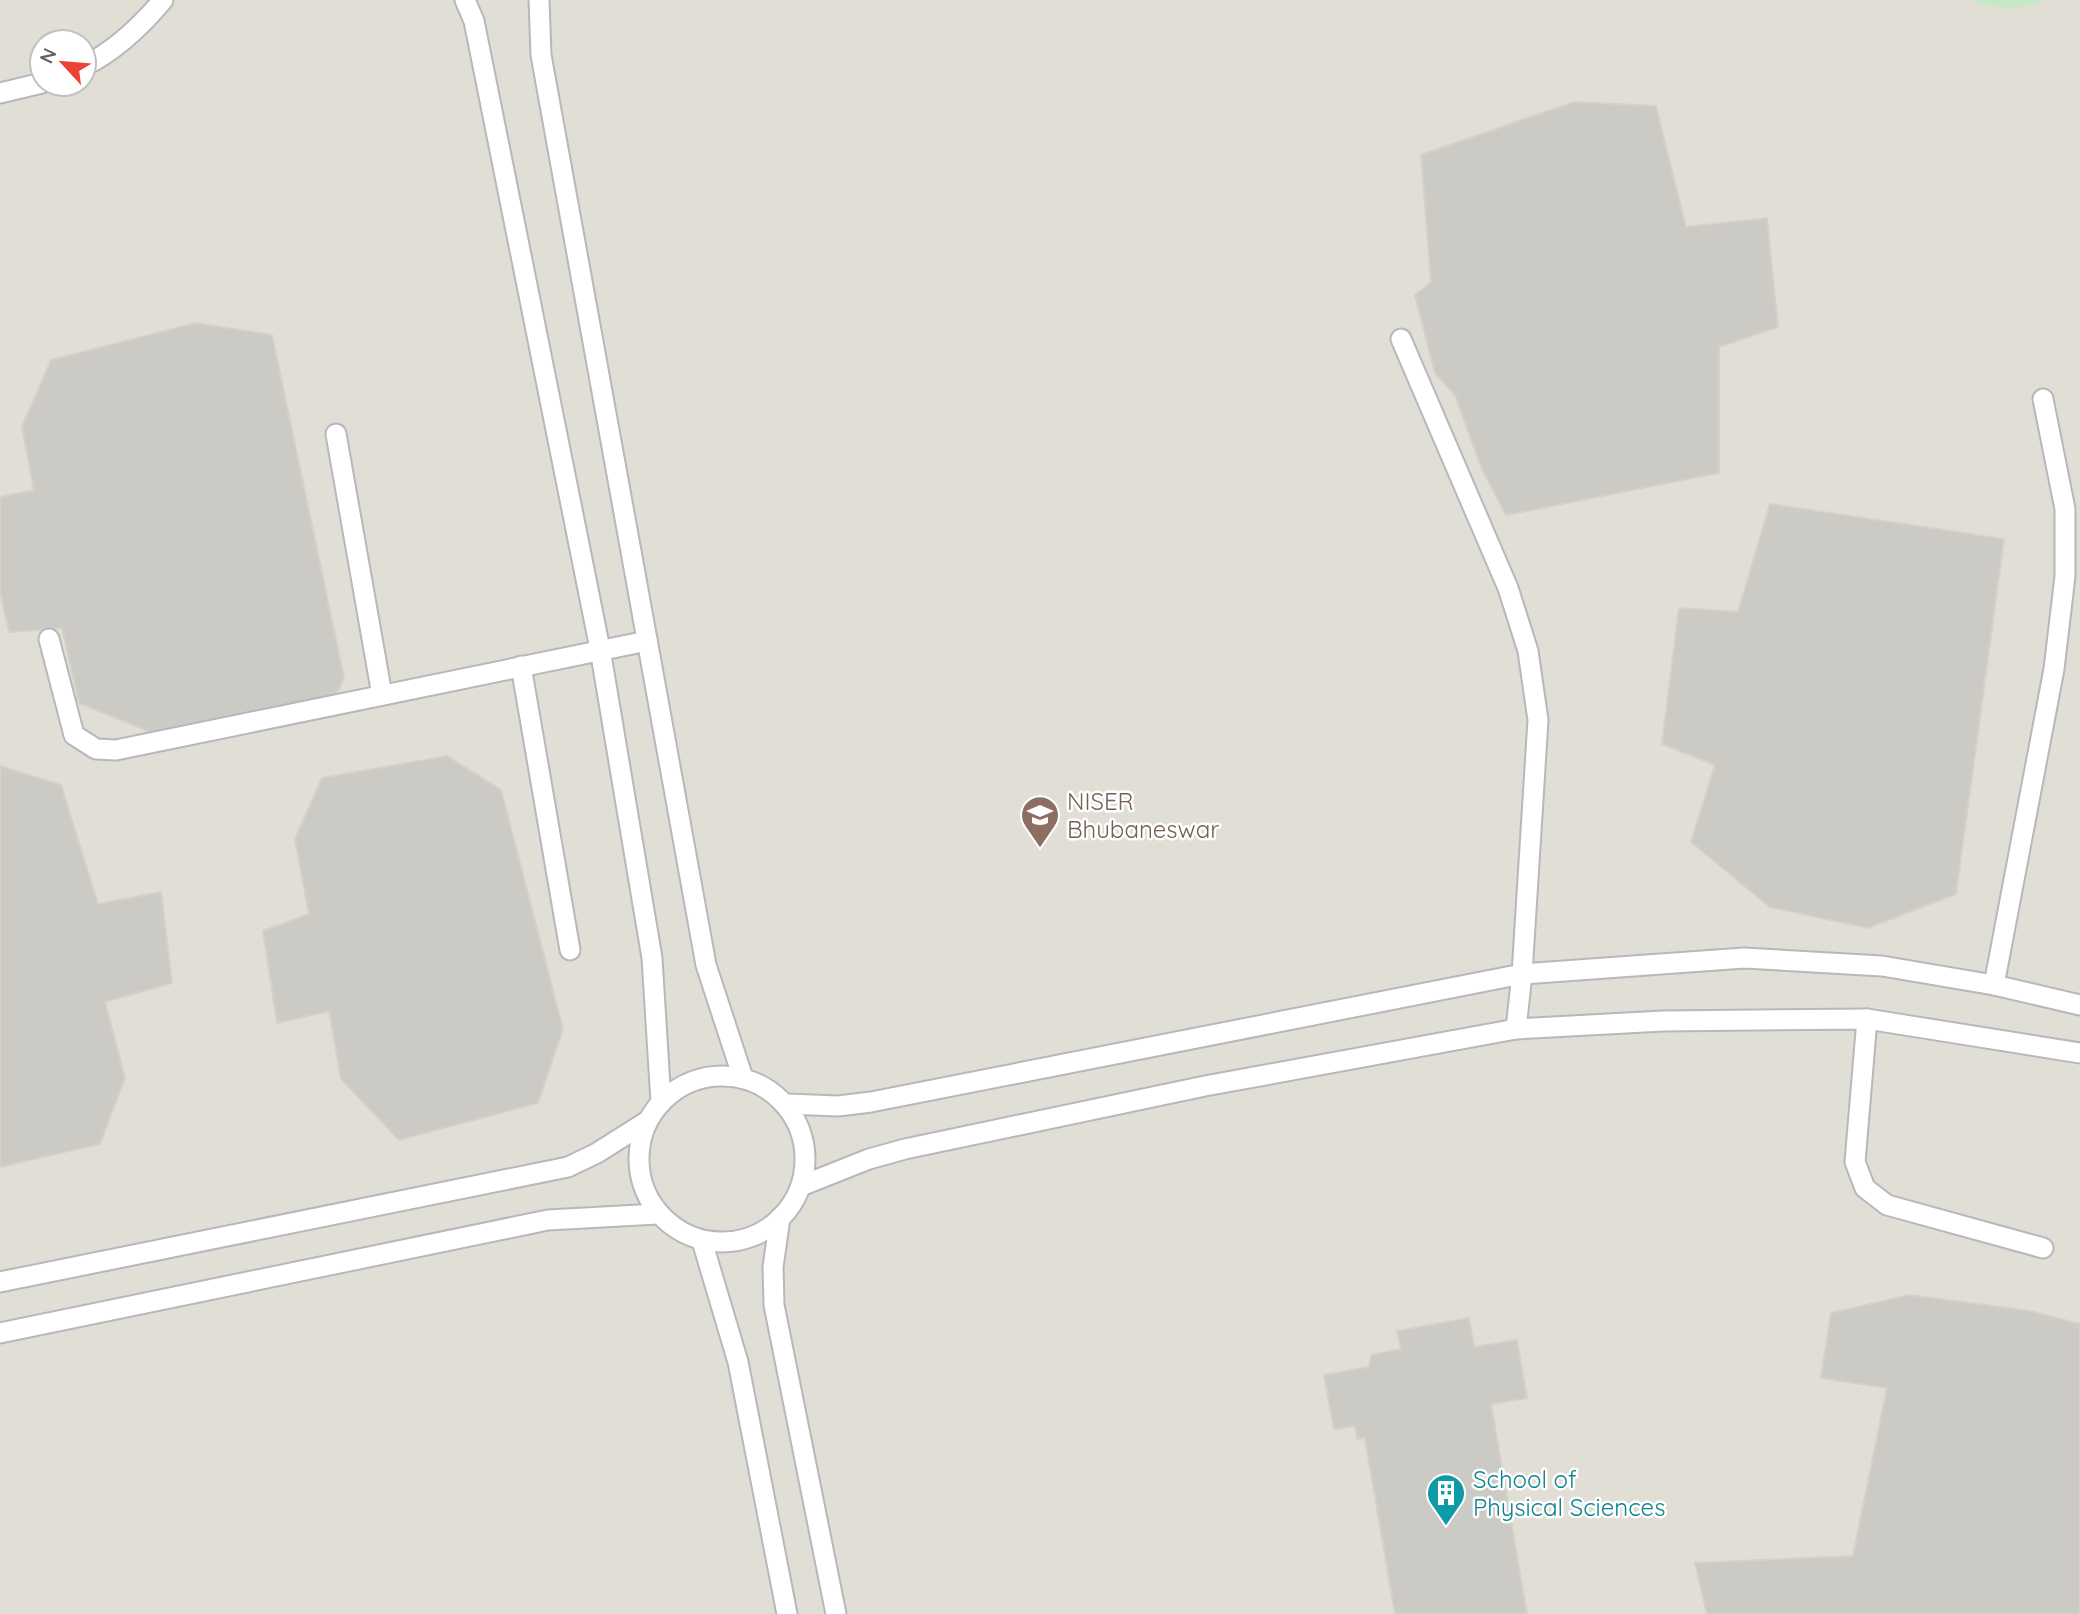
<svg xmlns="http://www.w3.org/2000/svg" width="2080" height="1614" font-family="Quicksand,sans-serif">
	<rect width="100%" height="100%" fill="#f1efe8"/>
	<path fill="#e1ded6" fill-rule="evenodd" d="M0 0H2080V1614H0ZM42 42H84V84H42Z"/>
	<path fill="#c5e8c5" d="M1974 0H2043C2024 11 1993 10 1974 0Z"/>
	<g fill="#cccac5" stroke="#d6d1c6" stroke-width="2">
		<polygon points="1574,102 1656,106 1686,227 1767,218 1778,327 1719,347 1719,473 1506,515 1482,469 1455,395 1435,373 1415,295 1431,282 1421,155"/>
		<polygon points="196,323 272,335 344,678 336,695 153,733 79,703 62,628 9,632 0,591 0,497 34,490 22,427 51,360"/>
		<polygon points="1770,504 2004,539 1956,894 1868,928 1770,907 1691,842 1715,765 1662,744 1679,608 1738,612"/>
		<polygon points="447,756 501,790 563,1029 538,1103 399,1140 341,1079 329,1011 277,1023 263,931 309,914 295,839 322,778"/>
		<polygon points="0,766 61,785 98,904 161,892 172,983 105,1002 125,1078 100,1144 0,1167"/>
		<polygon points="1909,1295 2030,1311 2080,1324 2080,1614 1707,1614 1695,1563 1853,1556 1887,1388 1821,1378 1831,1313"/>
		<polygon points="1469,1318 1474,1347 1517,1340 1527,1398 1491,1404 1527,1614 1395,1614 1365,1438 1357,1439 1355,1426 1334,1429 1324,1375 1369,1367 1371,1355 1401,1349 1397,1331"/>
	</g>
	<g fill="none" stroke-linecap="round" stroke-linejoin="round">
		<defs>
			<g id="lane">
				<polyline points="465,0 474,21 600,649 652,958 661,1102"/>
				<polyline points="539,0 541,55 706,965 743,1078"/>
				<path d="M84 66C115 51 141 26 163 0"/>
				<polyline points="0,93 42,83"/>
				<polyline points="1401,339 1508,588 1528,651 1538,720 1522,974 1516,1029"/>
				<polyline points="336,434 382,695"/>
				<polyline points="49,639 74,735 96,749 116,750 647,641"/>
				<polyline points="521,666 570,950"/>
				<polyline points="1994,985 2054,669 2065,576 2065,509 2043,399"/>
				<polyline points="1867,1019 1855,1162 1865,1188 1887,1205 2043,1248"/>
				<circle cx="722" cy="1159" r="83"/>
				<polyline points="787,1104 838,1106 871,1102 1522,974 1744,958 1882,966 1994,985 2080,1005"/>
				<polyline points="801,1186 869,1159 905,1149 1205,1086 1516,1029 1663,1021 1867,1019 2080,1053"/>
				<polyline points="780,1218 773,1267 774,1305 836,1614"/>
				<polyline points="702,1241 738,1362 787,1614"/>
				<polyline points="0,1282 568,1167 597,1153 646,1122"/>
				<polyline points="0,1333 548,1220 657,1214"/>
			</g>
		</defs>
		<use href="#lane" stroke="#b5b8bc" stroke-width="23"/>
		<use href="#lane" stroke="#fff" stroke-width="19"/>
	</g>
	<defs>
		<symbol id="university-pin" viewBox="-11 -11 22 30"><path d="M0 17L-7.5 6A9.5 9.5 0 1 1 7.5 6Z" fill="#8d6e63" stroke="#fff"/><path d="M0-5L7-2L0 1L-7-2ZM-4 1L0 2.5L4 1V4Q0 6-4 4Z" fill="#fff"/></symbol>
		<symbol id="building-pin" viewBox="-11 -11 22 30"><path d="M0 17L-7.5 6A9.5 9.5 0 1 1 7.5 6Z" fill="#0f9aa8" stroke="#fff"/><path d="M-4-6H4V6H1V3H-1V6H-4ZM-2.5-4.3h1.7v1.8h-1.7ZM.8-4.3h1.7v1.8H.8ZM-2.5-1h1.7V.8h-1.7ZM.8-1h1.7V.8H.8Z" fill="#fff"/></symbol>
	</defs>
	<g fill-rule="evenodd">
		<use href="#university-pin" x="1018" y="793" width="44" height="60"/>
		<use href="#building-pin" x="1424" y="1471" width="44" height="60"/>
	</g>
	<g text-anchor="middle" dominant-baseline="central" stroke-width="5" stroke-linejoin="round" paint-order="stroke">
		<g font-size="24" fill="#785e54" stroke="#fff" text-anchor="start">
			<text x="1067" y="801">NISER<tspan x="1067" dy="28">Bhubaneswar</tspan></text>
		</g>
		<g font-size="24" fill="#0d838f" stroke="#fff" text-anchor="start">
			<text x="1473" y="1479">School of<tspan x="1473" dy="28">Physical Sciences</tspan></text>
		</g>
	</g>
	<g transform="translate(63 63) rotate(296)"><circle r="33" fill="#ffffff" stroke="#bfc1c3" stroke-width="2"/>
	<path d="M0-5L12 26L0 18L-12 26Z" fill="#ea4335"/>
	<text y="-10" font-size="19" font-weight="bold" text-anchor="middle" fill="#5f6368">N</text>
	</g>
</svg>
